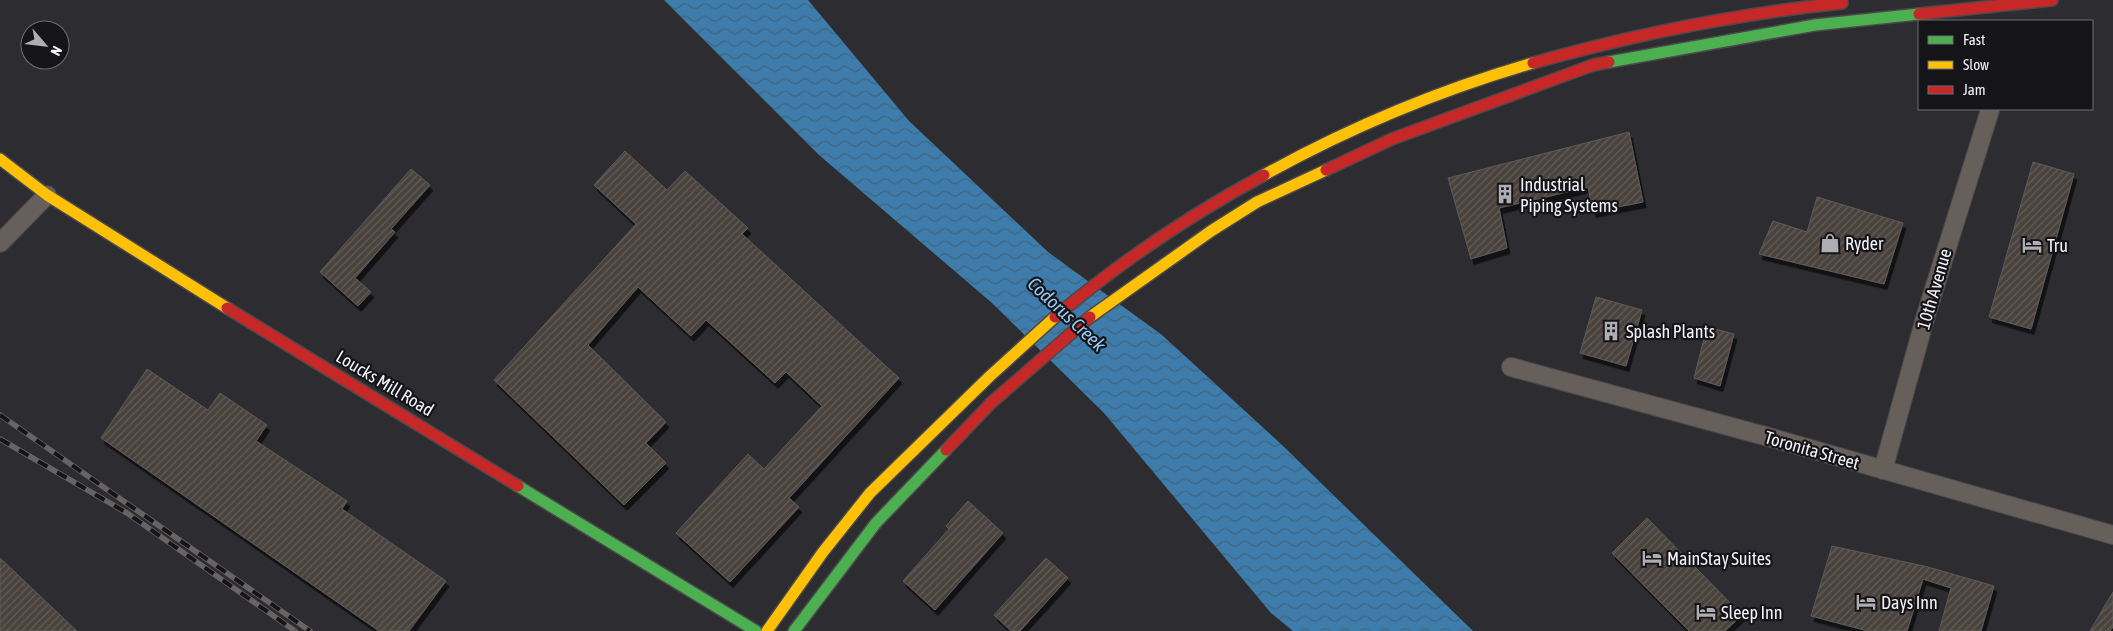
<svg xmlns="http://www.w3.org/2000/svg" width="2113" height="631" font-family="'Asap Condensed',sans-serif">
	<defs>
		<pattern id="water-waves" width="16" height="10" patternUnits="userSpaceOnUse" patternTransform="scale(1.25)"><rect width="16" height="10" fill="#3d7cab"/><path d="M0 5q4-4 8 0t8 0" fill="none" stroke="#42657f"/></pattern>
		<pattern id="building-hatch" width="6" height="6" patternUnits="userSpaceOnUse" patternTransform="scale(1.25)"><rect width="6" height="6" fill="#49423c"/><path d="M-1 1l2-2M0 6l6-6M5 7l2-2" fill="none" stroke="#645e59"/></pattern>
		<filter id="shadow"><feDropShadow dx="3" dy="5.5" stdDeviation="0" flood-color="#0009"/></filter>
	</defs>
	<rect width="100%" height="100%" fill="#2d2d31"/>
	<polygon fill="url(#water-waves)" points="664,0 808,0 909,121 1048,252 1162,335 1282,445 1473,631 1293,631 1271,613 1104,413 992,303 819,155"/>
	<g fill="url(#building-hatch)" stroke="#5d5b5b" filter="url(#shadow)">
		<polygon points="1629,132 1643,202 1593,212 1588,187 1499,208 1507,248 1471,259 1448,178"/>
		<polygon points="625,151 667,190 685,171 748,228 742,234 899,378 789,498 799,507 730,582 676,533 748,454 764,469 822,406 786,372 775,383 706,320 691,336 638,287 588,345 666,422 646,443 666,463 624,505 494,380 636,224 594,185"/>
		<polygon points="2033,162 2074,174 2031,329 1989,317"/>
		<polygon points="411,169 430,185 391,229 395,232 355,278 371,292 358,306 320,272"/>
		<polygon points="1817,197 1903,223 1884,284 1759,254 1773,221 1807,232"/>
		<polygon points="1596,297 1642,310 1626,366 1580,353"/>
		<polygon points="1707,327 1734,334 1720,386 1694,378"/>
		<polygon points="147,369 208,410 220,393 267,425 256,441 347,501 342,509 446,581 409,631 379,631 101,438"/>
		<polygon points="968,501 1003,533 935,610 903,581 949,529 946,526"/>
		<polygon points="1647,518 1742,615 1725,631 1689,631 1612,553"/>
		<polygon points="1832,546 1928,567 1994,586 1981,631 1939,631 1951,588 1923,579 1907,631 1868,631 1811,616"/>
		<polygon points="0,558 77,631 0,631"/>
		<polygon points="1046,558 1068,578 1020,631 1011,631 994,615"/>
		<polygon points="2113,592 2113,627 2110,631 2090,631"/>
	</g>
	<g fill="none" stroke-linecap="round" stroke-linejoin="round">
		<defs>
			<g id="street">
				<polyline points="0,243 47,195"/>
				<polyline points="1511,367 1765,436 2113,535"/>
				<polyline points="1883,470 1926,315 1990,110"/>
			</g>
			<g id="fast">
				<polyline points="1609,62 1815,25 1919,14"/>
				<polyline points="518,486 756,631"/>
				<polyline points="794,631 876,523 946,450"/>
			</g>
			<g id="slow">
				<polyline points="0,159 47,195 227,308"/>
				<path d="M1264 175C1349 128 1440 90 1533 63"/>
				<polyline points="1090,317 1211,231 1257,202 1326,170"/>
				<polyline points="767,631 823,552 870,493 990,376 1055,317"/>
			</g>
			<g id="jam">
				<polyline points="1919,14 2052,0"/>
				<path d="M1533 63C1635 34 1737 14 1842 3"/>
				<polyline points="1326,170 1392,139 1593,65 1609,62"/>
				<polyline points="227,308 518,486"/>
				<path d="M1055 317C1120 262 1190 215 1264 175"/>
				<polyline points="946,450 992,402 1090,317"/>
			</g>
		</defs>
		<use href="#street" stroke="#4a494c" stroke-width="20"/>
		<use href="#fast" stroke="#4a494c" stroke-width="14"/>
		<use href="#slow" stroke="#4a494c" stroke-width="14"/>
		<use href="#jam" stroke="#4a494c" stroke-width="14"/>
		<use href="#street" stroke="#67605a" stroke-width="18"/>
		<use href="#fast" stroke="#4caf50" stroke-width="11"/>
		<use href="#slow" stroke="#ffc107" stroke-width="11"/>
		<use href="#jam" stroke="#c62828" stroke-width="11"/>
		<defs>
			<g id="rail">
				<polyline points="0,415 310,631"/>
				<polyline points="0,439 127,513 295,631"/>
			</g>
		</defs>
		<use href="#rail" stroke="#686464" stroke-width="5.5"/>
		<use href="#rail" stroke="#151418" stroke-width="4" stroke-dasharray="11" stroke-linecap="butt"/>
	</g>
	<defs>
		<symbol id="building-bare" viewBox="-9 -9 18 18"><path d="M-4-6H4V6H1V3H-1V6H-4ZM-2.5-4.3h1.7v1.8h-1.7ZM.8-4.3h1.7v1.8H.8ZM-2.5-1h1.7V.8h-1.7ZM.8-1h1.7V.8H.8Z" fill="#aeadb2" stroke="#151418" stroke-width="2.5" paint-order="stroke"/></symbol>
		<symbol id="shop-bare" viewBox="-9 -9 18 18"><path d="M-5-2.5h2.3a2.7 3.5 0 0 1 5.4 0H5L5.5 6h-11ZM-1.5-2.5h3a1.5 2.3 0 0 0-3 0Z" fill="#aeadb2" stroke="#151418" stroke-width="2.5" paint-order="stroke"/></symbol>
		<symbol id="hotel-bare" viewBox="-9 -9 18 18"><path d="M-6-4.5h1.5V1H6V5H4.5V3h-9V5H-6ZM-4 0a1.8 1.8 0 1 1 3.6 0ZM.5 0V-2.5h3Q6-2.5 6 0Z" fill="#aeadb2" stroke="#151418" stroke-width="2.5" paint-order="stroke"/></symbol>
	</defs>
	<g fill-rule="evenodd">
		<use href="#building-bare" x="1491" y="180" width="28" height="28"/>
		<use href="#shop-bare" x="1816" y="229" width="28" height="28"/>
		<use href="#hotel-bare" x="2018" y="231" width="28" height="28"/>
		<use href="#building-bare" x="1597" y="317" width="28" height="28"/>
		<use href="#hotel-bare" x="1638" y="544" width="28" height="28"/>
		<use href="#hotel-bare" x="1852" y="588" width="28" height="28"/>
		<use href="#hotel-bare" x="1692" y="598" width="28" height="28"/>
	</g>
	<g text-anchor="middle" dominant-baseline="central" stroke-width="4.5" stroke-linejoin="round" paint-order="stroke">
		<g font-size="18" fill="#f3f2f8" stroke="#151418" text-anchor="start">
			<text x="1520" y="184">Industrial<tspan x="1520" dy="21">Piping Systems</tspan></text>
			<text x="1845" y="243">Ryder</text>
			<text x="2047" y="245">Tru</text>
			<text x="1626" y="331">Splash Plants</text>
			<text x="1667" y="558">MainStay Suites</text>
			<text x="1881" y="602">Days Inn</text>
			<text x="1721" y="612">Sleep Inn</text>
		</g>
		<g font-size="18" fill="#f3f2f8" stroke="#151418">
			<text transform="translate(1934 289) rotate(-74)">10th Avenue</text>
			<text transform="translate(385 383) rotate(31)">Loucks Mill Road</text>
			<text transform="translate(1812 450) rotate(16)">Toronita Street</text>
		</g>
		<g font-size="19" font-style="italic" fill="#96caf4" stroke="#151418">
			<text transform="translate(1067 314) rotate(43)">Codorus Creek</text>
		</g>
	</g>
	<rect x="1918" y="20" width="175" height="90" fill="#151418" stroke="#6e6d72"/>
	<rect x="1928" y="36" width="25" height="8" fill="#4caf50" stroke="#6e6d72"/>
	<text x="1963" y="45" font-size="15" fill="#f3f2f8">Fast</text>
	<rect x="1928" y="61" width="25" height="8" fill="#ffc107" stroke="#6e6d72"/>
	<text x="1963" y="70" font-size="15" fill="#f3f2f8">Slow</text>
	<rect x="1928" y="86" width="25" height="8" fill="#c62828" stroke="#6e6d72"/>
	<text x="1963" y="95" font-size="15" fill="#f3f2f8">Jam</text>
	<g transform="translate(45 45) rotate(118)"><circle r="24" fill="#151418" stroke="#6e6d72"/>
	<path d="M0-4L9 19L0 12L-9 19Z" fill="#aeadb2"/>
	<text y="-8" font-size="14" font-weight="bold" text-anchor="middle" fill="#f3f2f8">N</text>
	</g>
</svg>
